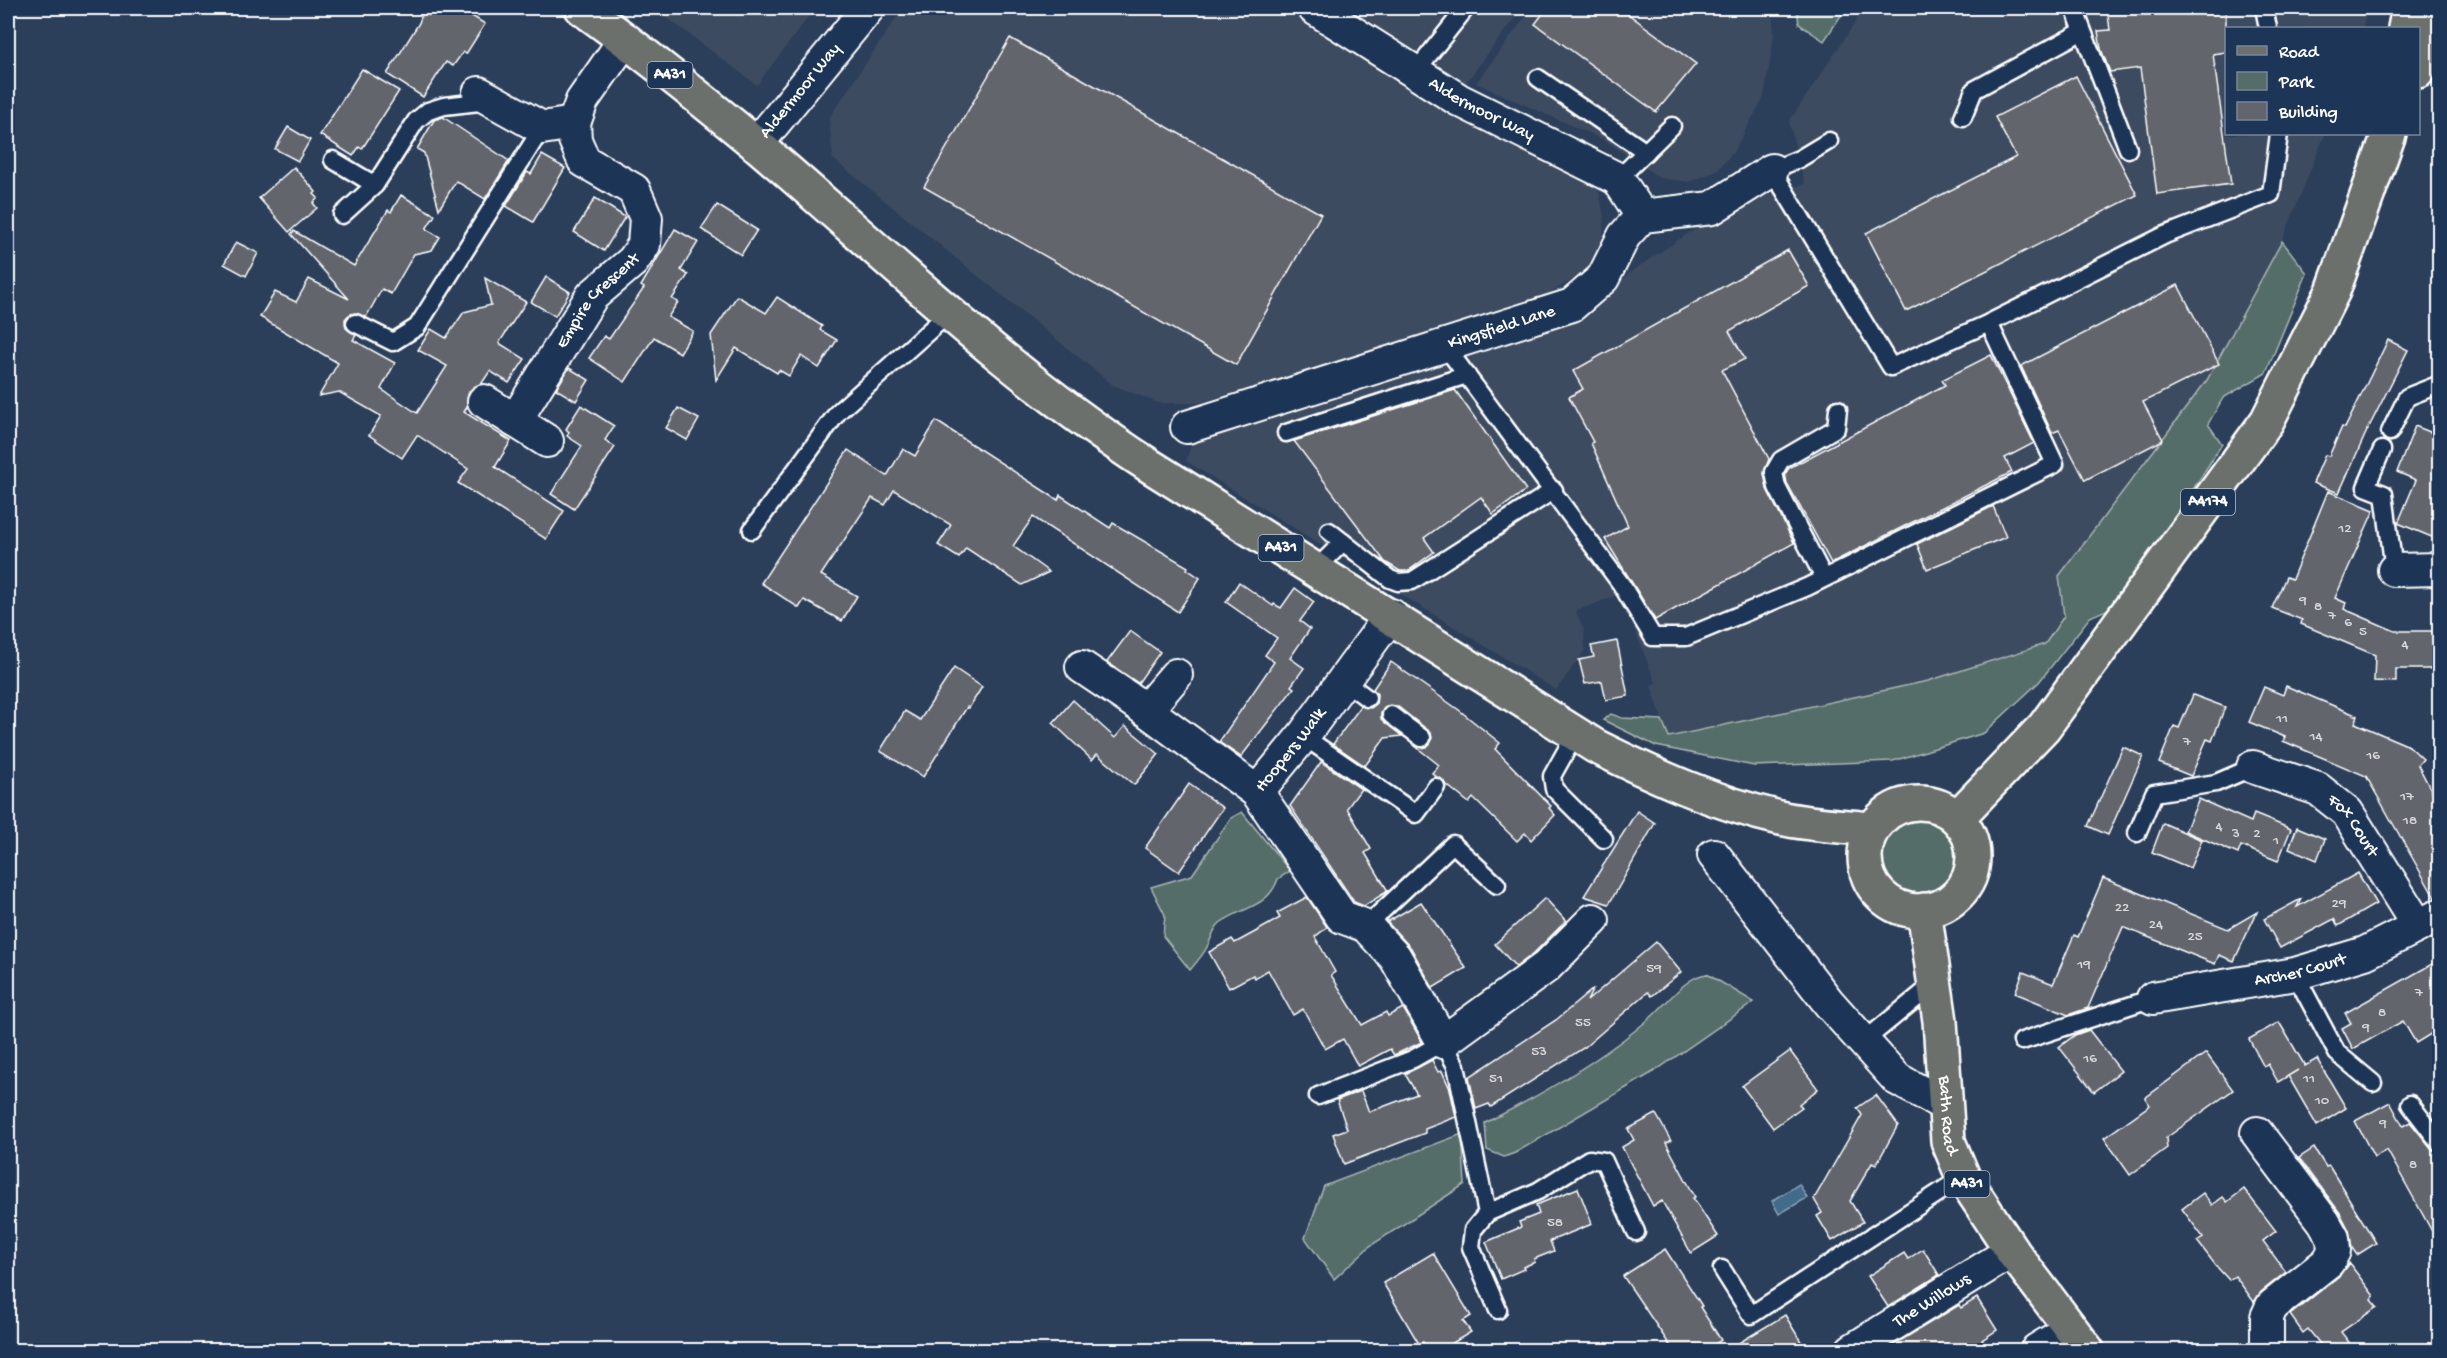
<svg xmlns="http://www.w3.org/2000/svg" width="2447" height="1358" font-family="'Gochi Hand',sans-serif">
	<rect width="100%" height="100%" fill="#2b3f5b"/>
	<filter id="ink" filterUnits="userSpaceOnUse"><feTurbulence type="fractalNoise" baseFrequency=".0167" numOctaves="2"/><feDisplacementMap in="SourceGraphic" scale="12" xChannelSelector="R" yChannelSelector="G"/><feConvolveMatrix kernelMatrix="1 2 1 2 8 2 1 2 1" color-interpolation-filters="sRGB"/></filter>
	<g filter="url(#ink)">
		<g fill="#3c4b60">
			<polygon points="654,8 815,8 757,85"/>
			<polygon points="903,8 1522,8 1444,112 1580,175 1599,191 1604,217 1602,252 1590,269 1530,305 1199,403 1158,403 1113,385 833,159 829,118"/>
			<polygon points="1532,8 1772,8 1774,36 1764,97 1734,151 1717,171 1688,182 1660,178 1606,141 1476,83"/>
			<polygon points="1865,8 2369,8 2362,28 2226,28 2226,134 2325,134 2282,241 2207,380 2059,576 2064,616 2045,644 1928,681 1668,737 1651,685 1656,683 1620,594 1576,611 1584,631 1585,650 1556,690 1186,461 1194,437 1585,312 1632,271 1704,223 1766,195 1805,184 1789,122"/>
		</g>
		<g fill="#556d69" stroke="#aab6b4" stroke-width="1.5">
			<polygon points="1797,8 1846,8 1824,41 1799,24"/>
			<polygon points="2282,241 2307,273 2266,373 2223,398 2208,424 2222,444 2120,604 2090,617 2039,682 1984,733 1893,761 1754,766 1656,746 1603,720 1611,714 1622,718 1662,720 1669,737 1928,681 2045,644 2064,616 2059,576 2207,380"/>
			<path d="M1242 812 1290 871 1278 879C1268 908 1242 907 1220 923 1212 930 1212 939 1207 947 1203 955 1196 963 1190 970L1163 936 1165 915 1151 887 1192 875 1231 818Z"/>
			<circle cx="1919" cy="857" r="42"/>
			<path d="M1707 974 1754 1002 1655 1071 1515 1153 1504 1157 1487 1150 1485 1123C1543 1094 1600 1061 1649 1019 1666 1005 1685 976 1707 974Z"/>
			<polygon points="1462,1134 1465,1184 1370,1246 1334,1279 1305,1238 1324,1186"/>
		</g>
		<polygon fill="#426a89" stroke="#8ea6b8" stroke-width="1.5" points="1799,1184 1807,1198 1779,1214 1772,1201"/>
		<g fill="#62666c" stroke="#fff" stroke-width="1.5">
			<polygon points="438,8 459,8 485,24 466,54 463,52 453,66 446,62 423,97 387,74 419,23 423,11"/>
			<polygon points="1547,8 1620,8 1696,64 1656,112 1535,24"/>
			<polygon points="2107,8 2226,8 2226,52 2213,54 2231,184 2157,194 2140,68 2110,72 2101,49 2098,31 2110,30"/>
			<polygon points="1010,38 1321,214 1236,365 924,187"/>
			<polygon points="362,69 399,91 362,149 359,147 353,156 320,135"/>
			<polygon points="2076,76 2137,195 1906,311 1866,233 2016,157 1995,117"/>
			<polygon points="443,117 509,161 485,199 456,181 439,209 424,153 417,149 434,120"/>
			<polygon points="288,127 310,140 298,161 275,149"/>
			<polygon points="542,155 565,168 533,222 506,206 527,172 531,174"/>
			<polygon points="294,167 316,192 314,194 318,198 313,203 317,208 289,232 259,198"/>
			<polygon points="401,195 435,215 426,229 440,237 432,250 414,254 391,294 382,289 366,317 355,313 349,315 345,319 346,328 356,335 353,340 395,363 381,389 417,413 447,366 418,350 431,329 446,338 464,312 491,305 485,278 526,302 499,343 525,359 509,383 490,371 482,383 469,392 467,407 464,412 511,441 495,467 564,511 546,539 458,483 468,469 417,435 402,458 369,435 381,416 339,392 319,396 338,363 260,317 275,292 296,302 309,279 349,299 291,234 294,231 354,266 388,210 391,212"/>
			<polygon points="595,198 625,217 604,251 574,232"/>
			<polygon points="717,205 757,230 741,255 701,229"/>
			<polygon points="675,229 698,242 681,270 688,275 672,299 678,302 668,317 693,331 680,353 654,337 625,382 589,358 604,336 609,339 644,288 641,286"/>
			<polygon points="236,242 258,253 246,276 224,264"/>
			<polygon points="1788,250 1809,286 1729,331 1745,359 1722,370 1769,459 1764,473 1767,489 1794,543 1655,620 1605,539 1628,526 1591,443 1593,442 1569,397 1583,389 1573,371"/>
			<polygon points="546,277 570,292 555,316 531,302"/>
			<polygon points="2178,285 2219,364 2143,402 2163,440 2085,480 2059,430 2052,433 2021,366"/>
			<polygon points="737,296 766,313 777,297 822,326 820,330 837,340 819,368 801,356 789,376 779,370 777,373 736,348 716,380 711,335"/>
			<polygon points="2388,340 2408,350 2366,433 2339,493 2313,483 2325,455 2329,456 2342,427 2345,428"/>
			<polygon points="1991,355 2034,443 2005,458 2012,472 1831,563 1787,483 1785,474 1789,468 1945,385 1942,380"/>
			<polygon points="569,368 589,380 576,401 556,389"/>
			<polygon points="1455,390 1526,490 1493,514 1481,497 1424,538 1434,552 1408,571 1400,571 1385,562 1294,441"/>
			<polygon points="581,405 614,426 605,440 615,447 574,509 551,494 582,446 567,436 569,432 566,429"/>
			<polygon points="678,408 699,419 687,440 666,428"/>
			<polygon points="936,421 1058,500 1060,495 1110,528 1113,523 1188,567 1187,569 1200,578 1178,612 1033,517 1013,546 1049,572 1022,585 966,548 959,558 938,545 951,525 894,490 885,505 872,498 821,575 857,596 842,621 804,600 799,608 761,583 848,450 887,476 903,449 915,456"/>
			<polygon points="2439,425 2439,524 2434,538 2398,523 2416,480 2397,472 2415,426 2435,434"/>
			<polygon points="2328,491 2374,510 2335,598 2346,603 2344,609 2395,631 2435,631 2436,669 2396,669 2396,682 2374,681 2375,655 2301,624 2302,620 2272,608 2286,577 2292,579"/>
			<polygon points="1993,506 2006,537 1927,569 1917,544"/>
			<polygon points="1239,582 1273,606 1274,604 1281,608 1295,588 1314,602 1300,621 1310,629 1290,658 1304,668 1291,686 1294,688 1241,757 1219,742 1274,662 1265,655 1277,638 1226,602"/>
			<polygon points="1130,631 1160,652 1138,683 1107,662"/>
			<polygon points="1617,641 1628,696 1606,700 1602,681 1585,684 1579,660 1594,657 1591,646"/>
			<polygon points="1391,662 1459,710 1500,743 1495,749 1551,806 1549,808 1555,815 1531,840 1525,833 1517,841 1473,798 1469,803 1432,773 1439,765 1415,746 1427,747 1432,740 1431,733 1397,706 1386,706 1381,713 1381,719 1402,736 1385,738 1365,766 1333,744 1361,706 1371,708 1376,704 1377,694 1373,689"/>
			<polygon points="954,668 982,687 969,708 967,707 923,777 880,751 905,711 920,720"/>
			<polygon points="2286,686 2358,716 2355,723 2409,746 2423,759 2418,765 2439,805 2439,897 2435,898 2366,776 2283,741 2285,737 2249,722 2264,687 2283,695"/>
			<polygon points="2193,695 2225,707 2212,741 2207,739 2191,776 2159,763 2174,726 2179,728"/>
			<polygon points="1073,700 1115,738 1125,726 1159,754 1134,785 1097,754 1092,760 1053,723"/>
			<polygon points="2123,747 2143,756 2108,835 2088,826"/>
			<polygon points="1321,762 1361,789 1347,808 1371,849 1365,853 1388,891 1364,906 1354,902 1290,806"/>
			<polygon points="1189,784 1223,808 1179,872 1145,848"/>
			<polygon points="2199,799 2251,822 2254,814 2291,829 2278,861 2241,846 2238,854 2185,831"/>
			<polygon points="1637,811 1655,823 1609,904 1584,896"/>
			<polygon points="2163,823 2202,840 2190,868 2152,852"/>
			<polygon points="2297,827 2325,839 2317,860 2289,848"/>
			<polygon points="2358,873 2376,904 2338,926 2334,919 2280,948 2264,919 2301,899 2297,907"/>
			<polygon points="2103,878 2228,929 2257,912 2234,961 2219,955 2215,964 2123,927 2088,1008 2068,1015 2015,993 2023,972 2053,984 2074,935 2078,937"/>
			<polygon points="1307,897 1327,927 1315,937 1335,972 1331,975 1362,1025 1386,1012 1388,1016 1403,1008 1422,1042 1394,1055 1390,1049 1358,1066 1343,1039 1325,1049 1303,1009 1293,1015 1268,970 1255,978 1253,975 1229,988 1209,952 1232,939 1235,943 1257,931 1280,918 1277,913"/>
			<polygon points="1545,898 1566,921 1534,953 1516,967 1495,944"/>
			<polygon points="1421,902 1466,968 1433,988 1411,948 1387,922"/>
			<polygon points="1656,942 1681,972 1652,996 1648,992 1585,1047 1491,1107 1489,1104 1476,1109 1469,1077 1556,1020 1593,989 1587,1001"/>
			<polygon points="2439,960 2439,1029 2416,1043 2403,1021 2353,1049 2342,1028 2351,1023 2345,1013"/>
			<polygon points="2279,1022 2305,1066 2317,1059 2346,1108 2317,1126 2288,1076 2298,1070 2278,1082 2268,1064 2264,1067 2249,1039"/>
			<polygon points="2089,1030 2121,1071 2094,1092 2059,1047 2075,1035"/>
			<polygon points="1790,1051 1818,1089 1799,1104 1802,1107 1773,1128 1742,1086"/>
			<polygon points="2206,1053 2233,1090 2166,1138 2167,1148 2130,1175 2104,1138 2150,1105 2145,1098"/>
			<polygon points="1432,1060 1438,1072 1442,1071 1450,1089 1456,1117 1425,1129 1425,1133 1344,1164 1333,1134 1347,1129 1337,1100 1361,1091 1369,1112 1417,1094 1405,1074"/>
			<polygon points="1876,1095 1898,1125 1876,1165 1872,1163 1850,1201 1863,1222 1832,1241 1817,1216 1822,1213 1814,1199 1862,1115 1857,1108"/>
			<polygon points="2390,1102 2403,1126 2410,1122 2432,1149 2439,1153 2439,1244 2387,1150 2374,1157 2355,1121"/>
			<polygon points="1656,1114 1671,1141 1666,1143 1695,1197 1693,1198 1718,1236 1691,1253 1662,1201 1653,1206 1622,1147 1634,1140 1628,1129"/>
			<polygon points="2314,1148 2326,1167 2329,1166 2376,1243 2357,1255 2352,1248 2349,1230 2340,1213 2299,1158"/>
			<polygon points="1578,1188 1592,1224 1550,1241 1554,1251 1534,1259 1535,1262 1523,1267 1524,1269 1501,1279 1486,1242 1521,1227 1519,1222 1539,1214 1536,1205"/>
			<polygon points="2244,1189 2276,1231 2263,1241 2286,1272 2261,1292 2254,1302 2235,1276 2229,1280 2217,1267 2197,1241 2203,1237 2182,1209 2203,1193 2212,1205 2223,1197 2227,1202"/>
			<polygon points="1665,1249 1702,1306 1700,1307 1721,1340 1706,1350 1673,1350 1623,1276"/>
			<polygon points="1923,1249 1939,1275 1888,1307 1868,1276 1904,1253 1908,1259"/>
			<polygon points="1433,1253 1471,1316 1463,1321 1471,1332 1441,1350 1428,1350 1423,1342 1419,1344 1383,1283"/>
			<polygon points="2349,1263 2374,1296 2371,1300 2377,1307 2341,1332 2355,1350 2325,1350 2308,1329 2303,1333 2290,1315 2339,1276"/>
			<polygon points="1977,1298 1997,1330 1982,1340 1990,1350 1885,1350 1959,1305 1961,1308"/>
			<polygon points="1785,1315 1806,1350 1727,1350"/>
		</g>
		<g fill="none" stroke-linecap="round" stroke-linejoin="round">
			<defs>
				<g id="service">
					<polyline points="2074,8 2128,149"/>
					<polyline points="2264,8 2268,28"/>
					<polyline points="1416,71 1466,8"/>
					<polyline points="1538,78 1646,152"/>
					<polyline points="1963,117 1974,90 2081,32"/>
					<polyline points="1829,141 1799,159 1772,170 1891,367 1989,323 2165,235 2271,194 2279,134"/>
					<polyline points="333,160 375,185"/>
					<polyline points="1618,179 1672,126"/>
					<polyline points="342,215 375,185 416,121 428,111 444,106 488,101"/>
					<polyline points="355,323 393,342 417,327 542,128"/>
					<polyline points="1445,346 1621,584 1653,637 1686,637 1807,587 2055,464 1989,323"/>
					<polyline points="2390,432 2407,397 2440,384"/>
					<polyline points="1286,433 1467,375"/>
					<polyline points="2382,450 2366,487 2384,494 2394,570"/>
					<polyline points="752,530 838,412 948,314"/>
					<polyline points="1329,531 1343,542"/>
					<polyline points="1315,570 1343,542 1390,579 1398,582 1412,581 1554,490"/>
					<polyline points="1824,578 1777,487 1774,472 1781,460 1836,428 1838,409"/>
					<polyline points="1344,681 1367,698"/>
					<polyline points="1391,715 1422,738"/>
					<polyline points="1576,733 1552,776 1554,789 1604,839"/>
					<polyline points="1303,736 1416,814 1436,787"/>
					<polyline points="2137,833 2154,793 2216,783 2253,767"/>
					<polyline points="1366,926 1453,844 1497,885"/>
					<polyline points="2295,974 2337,1053 2373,1083"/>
					<polyline points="1864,1041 1935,983"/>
					<polyline points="2022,1041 2153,998"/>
					<polyline points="1318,1096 1413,1059 1443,1042 1456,1066 1487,1213 1473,1230 1471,1247 1498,1310"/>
					<polyline points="2410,1104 2440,1143"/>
					<polyline points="1487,1213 1538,1191 1589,1159 1604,1161 1636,1232"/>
					<polyline points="1722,1269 1751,1315 1963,1177"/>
				</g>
				<g id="minor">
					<path id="s1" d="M1314 8 1459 100 1618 179 1642 216"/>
					<polyline points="479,93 542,128 574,123"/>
					<path id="s2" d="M756 145 868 8"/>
					<polyline points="484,401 547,441"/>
					<path id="s3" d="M515 421 592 296 633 261 644 245 646 218 634 190 584 161 575 140 574 123 582 101 625 39"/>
					<path id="s4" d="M1187 427 1572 305 1603 278 1624 236 1642 216 1712 208 1772 170"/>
					<polyline points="2394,570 2440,569"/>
					<polyline points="1082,667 1146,710"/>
					<path id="s5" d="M1176 675 1146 710 1257 792 1303 736 1391 615"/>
					<path id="s6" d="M2253 767 2318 789 2347 812 2418 926"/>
					<polyline points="1257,792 1342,917 1366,926 1395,957 1443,1042 1546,967 1593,920"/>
					<polyline points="1714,855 1829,1003 1897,1079 1945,1105"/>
					<path id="s7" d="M2153 998 2295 974 2365 953 2440 915"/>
					<polyline points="2257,1133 2324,1222 2333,1238 2334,1251 2328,1262 2272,1306 2267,1317 2267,1350"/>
					<path id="s8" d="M1852 1350 2012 1251"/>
					<polyline points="2037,1350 2070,1330"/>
				</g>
				<g id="primary">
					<path d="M582 8C642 51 700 98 757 145 885 254 1005 372 1147 464L1595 746C1655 776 1715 803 1780 818 1810 825 1842 826 1872 829"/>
					<polyline points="2405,28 2409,8"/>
					<polyline points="2418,71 2437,8"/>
					<circle cx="1919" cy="857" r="54"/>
					<polyline points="1957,818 2044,727 2267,421 2333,291 2389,134"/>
					<path id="s9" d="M1924 910 1940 1021 1948 1141 1963 1177 2012 1251 2087 1350"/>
				</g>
			</defs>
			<use href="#service" stroke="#fff" stroke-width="21"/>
			<use href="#minor" stroke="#fff" stroke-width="36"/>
			<use href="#primary" stroke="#fff" stroke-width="38"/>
			<use href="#service" stroke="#1d3557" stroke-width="16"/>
			<use href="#minor" stroke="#1d3557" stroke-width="32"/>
			<use href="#primary" stroke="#6c706d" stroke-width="33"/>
		</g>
	</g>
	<g text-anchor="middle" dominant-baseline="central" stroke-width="4.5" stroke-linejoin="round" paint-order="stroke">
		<g font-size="15" fill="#d8d9da">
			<text x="2345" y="529">12</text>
			<text x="2303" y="601">9</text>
			<text x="2318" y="607">8</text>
			<text x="2332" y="616">7</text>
			<text x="2348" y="623">6</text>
			<text x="2363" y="632">5</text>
			<text x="2405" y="645">4</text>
			<text x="2282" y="719">11</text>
			<text x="2316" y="737">14</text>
			<text x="2187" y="742">7</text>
			<text x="2373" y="756">16</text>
			<text x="2407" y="797">17</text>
			<text x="2410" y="821">18</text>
			<text x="2219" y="827">4</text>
			<text x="2236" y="834">3</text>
			<text x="2257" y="834">2</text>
			<text x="2276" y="841">1</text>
			<text x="2339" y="904">29</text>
			<text x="2122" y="908">22</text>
			<text x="2156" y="925">24</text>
			<text x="2195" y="937">25</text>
			<text x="2084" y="965">19</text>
			<text x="1654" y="969">59</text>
			<text x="2419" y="993">7</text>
			<text x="2382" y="1013">8</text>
			<text x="1583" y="1023">55</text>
			<text x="2366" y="1028">9</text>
			<text x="1539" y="1052">53</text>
			<text x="2090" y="1059">16</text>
			<text x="1496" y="1079">51</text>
			<text x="2309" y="1079">11</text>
			<text x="2322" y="1101">10</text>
			<text x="2383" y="1124">9</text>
			<text x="2413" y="1165">8</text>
			<text x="1555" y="1223">58</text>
		</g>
		<g fill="#1d3557" stroke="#bbc2cd" stroke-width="1.5">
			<rect x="647.5" y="62" width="45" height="26" rx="4.5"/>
			<rect x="2181" y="489" width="54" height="26" rx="4.5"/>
			<rect x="1258.5" y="535" width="45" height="26" rx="4.5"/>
			<rect x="1944.5" y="1171" width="45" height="26" rx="4.5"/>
		</g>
		<g font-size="16" font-weight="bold" fill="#fff">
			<text x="670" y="75">A431</text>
			<text x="2208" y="502">A4174</text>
			<text x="1281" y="548">A431</text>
			<text x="1967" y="1184">A431</text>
		</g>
		<g font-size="18" fill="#fff" stroke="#1d3557">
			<text stroke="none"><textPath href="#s2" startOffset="70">Aldermoor Way</textPath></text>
			<text stroke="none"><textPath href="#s1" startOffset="196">Aldermoor Way</textPath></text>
			<text stroke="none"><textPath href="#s3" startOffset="147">Empire Crescent</textPath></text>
			<text stroke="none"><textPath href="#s4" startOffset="330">Kingsfield Lane</textPath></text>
			<text stroke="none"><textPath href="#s5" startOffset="238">Hoopers Walk</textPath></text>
			<text stroke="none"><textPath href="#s6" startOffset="120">Fox Court</textPath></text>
			<text stroke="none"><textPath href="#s7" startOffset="150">Archer Court</textPath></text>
			<text stroke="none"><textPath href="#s9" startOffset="207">Bath Road</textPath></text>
			<text stroke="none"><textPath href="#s8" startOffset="94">The Willows</textPath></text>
		</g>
	</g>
	<rect width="2447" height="1358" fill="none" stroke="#1d3557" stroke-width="30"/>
	<rect x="15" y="15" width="2417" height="1328" fill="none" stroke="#fff" stroke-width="2" filter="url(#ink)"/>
	<rect x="2225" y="27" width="195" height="108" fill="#1d3557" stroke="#77869a" stroke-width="1.5"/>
	<rect x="2237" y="46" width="30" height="9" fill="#6c706d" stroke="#77869a" stroke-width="1.5"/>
	<text x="2279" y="57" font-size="18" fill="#ffffff">Road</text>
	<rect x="2237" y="72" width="30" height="18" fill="#556d69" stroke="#77869a" stroke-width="1.5"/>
	<text x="2279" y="87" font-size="18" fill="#ffffff">Park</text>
	<rect x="2237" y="102" width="30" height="18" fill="#62666c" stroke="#77869a" stroke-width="1.5"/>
	<text x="2279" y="117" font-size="18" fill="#ffffff">Building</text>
</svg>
